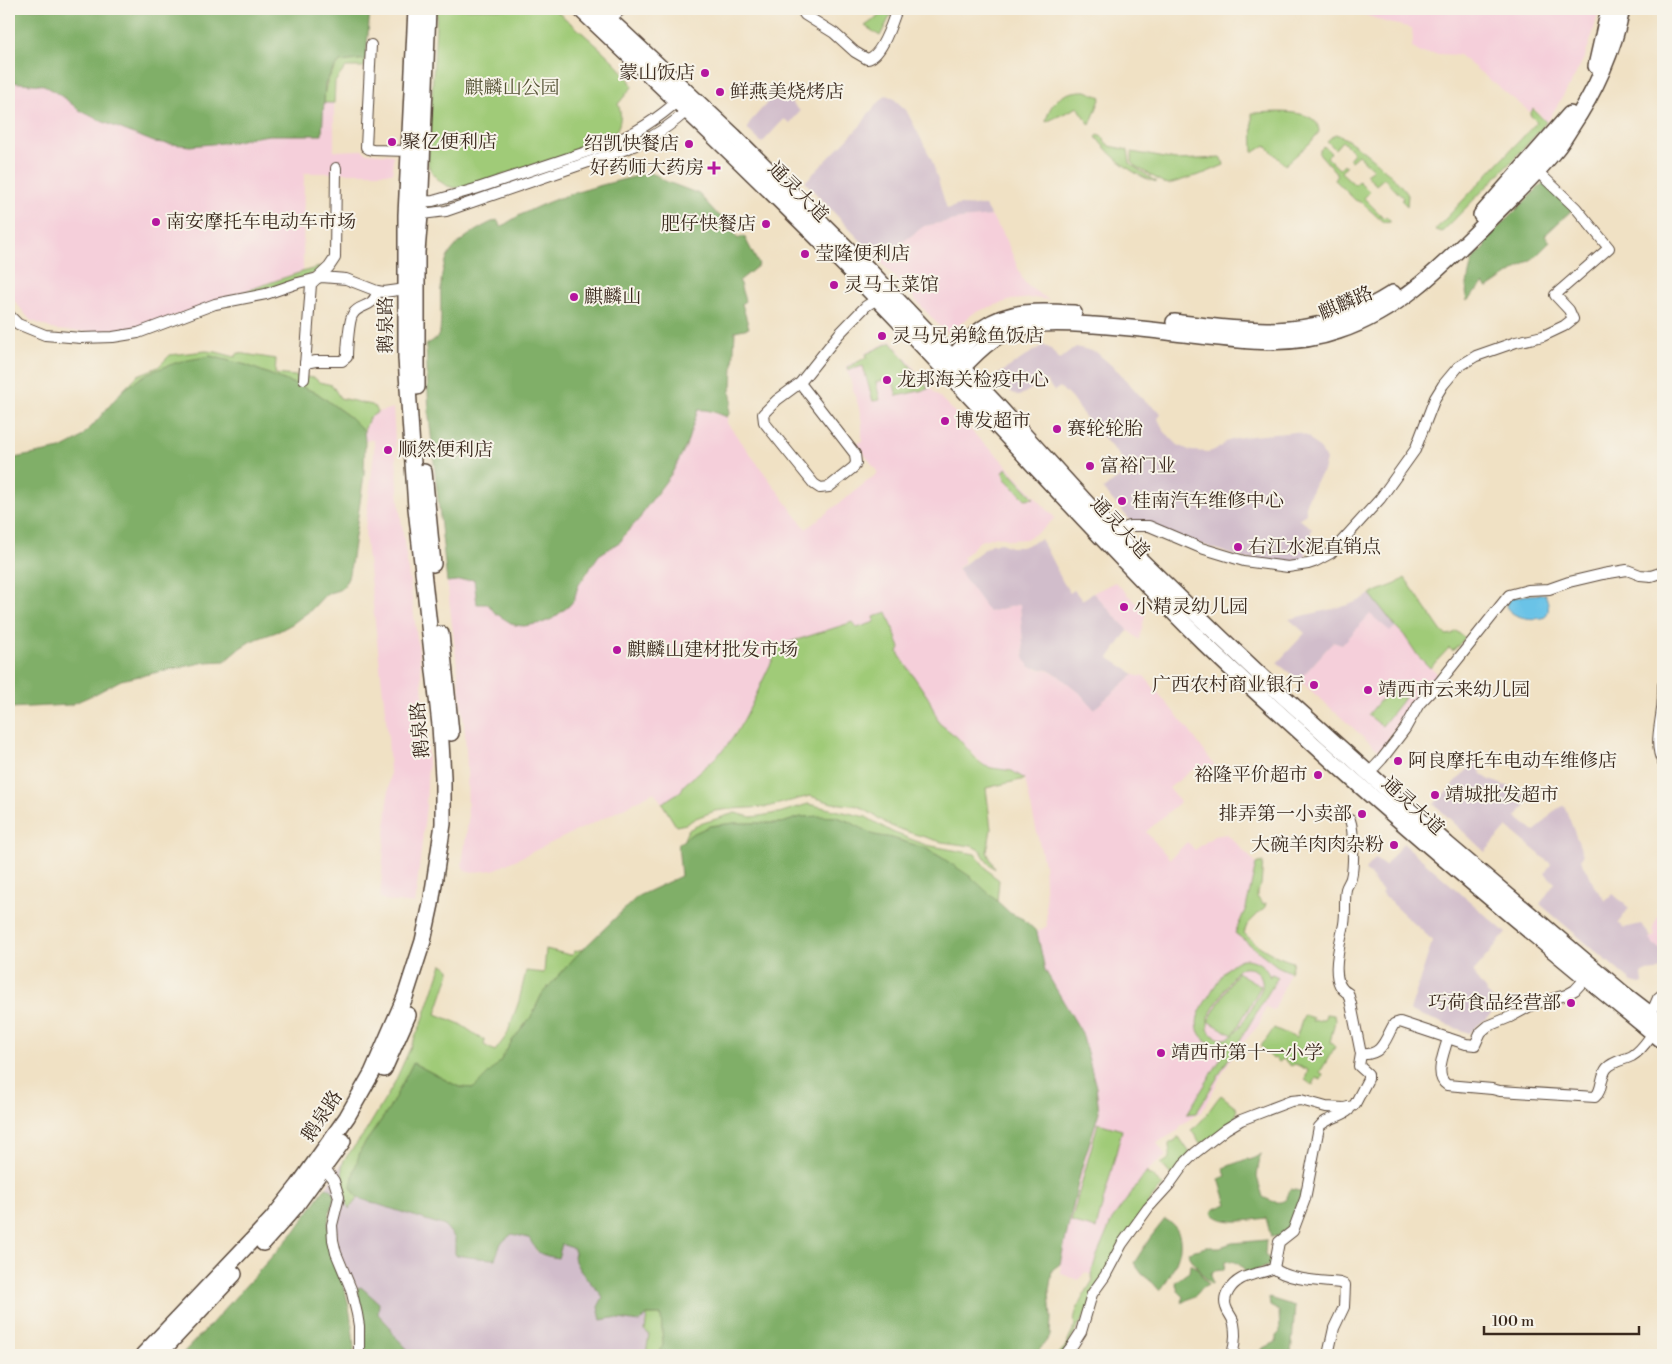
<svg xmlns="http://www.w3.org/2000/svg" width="1672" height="1364" font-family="'Libre Bodoni','Noto Serif SC',serif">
	<rect width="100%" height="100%" fill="#f7f3e8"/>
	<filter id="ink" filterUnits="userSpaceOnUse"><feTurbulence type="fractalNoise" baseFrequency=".02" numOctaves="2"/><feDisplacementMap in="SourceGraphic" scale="10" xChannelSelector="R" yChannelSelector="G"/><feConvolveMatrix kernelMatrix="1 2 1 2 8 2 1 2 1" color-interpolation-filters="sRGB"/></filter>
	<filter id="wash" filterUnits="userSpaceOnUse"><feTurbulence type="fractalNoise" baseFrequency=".0096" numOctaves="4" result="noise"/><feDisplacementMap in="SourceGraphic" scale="20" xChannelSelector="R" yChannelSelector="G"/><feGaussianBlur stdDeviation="1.12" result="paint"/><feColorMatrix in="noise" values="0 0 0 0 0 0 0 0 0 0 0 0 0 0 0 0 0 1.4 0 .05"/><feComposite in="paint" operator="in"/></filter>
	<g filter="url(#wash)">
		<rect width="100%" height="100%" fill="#f0e1c4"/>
		<g fill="#f5cfda">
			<polygon points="1348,9 1599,9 1593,33 1585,56 1571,83 1547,122 1534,108 1530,112 1459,55 1420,53 1412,47 1413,40 1412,28 1385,22"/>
			<polygon points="9,82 44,85 63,97 79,110 101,121 154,142 190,146 233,142 250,138 269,135 321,135 324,103 334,103 334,151 362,150 367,153 393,155 393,173 304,173 303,271 269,282 247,291 145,327 111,333 55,330 30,320 9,294"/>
			<polygon points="991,216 1005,237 1023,280 1029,287 1049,300 1034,298 1011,300 984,309 974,313 949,333 942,329 879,260 924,226 960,219"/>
			<polygon points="891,340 935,393 951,408 979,439 996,454 1055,518 1042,530 1026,539 1011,540 996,536 980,541 963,557 965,562 958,568 989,612 1020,604 1024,657 1037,669 1047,670 1059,676 1079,692 1094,709 1134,674 1137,676 1144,676 1188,729 1215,766 1198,768 1191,771 1169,788 1180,802 1146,832 1170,859 1187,842 1195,850 1214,836 1227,834 1250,857 1256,864 1255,873 1246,908 1235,933 1277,966 1290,972 1274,1011 1266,1007 1259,1025 1238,1048 1231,1058 1202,1111 1181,1125 1179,1130 1157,1143 1166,1156 1147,1171 1112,1220 1096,1258 1091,1275 1085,1272 1079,1280 1061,1274 1060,1264 1081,1170 1099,1112 1096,1087 1082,1033 1045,970 1037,932 1047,926 1044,864 1025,779 1012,771 985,766 957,737 939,723 929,699 907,669 898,652 876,622 857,628 806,638 781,645 758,690 750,708 729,743 720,753 684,785 681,791 662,803 654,792 608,816 496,869 486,871 468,872 464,870 462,864 468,823 467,768 465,733 447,582 474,579 488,604 495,613 514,625 524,626 542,623 561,613 574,600 578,586 589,572 599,554 621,541 663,486 686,446 698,410 704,410 727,417 727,423 806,529 878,473 857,443 862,441 862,423 859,408 846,366 866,357 865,353"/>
			<polygon points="393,408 399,503 420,660 427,741 428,767 426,807 415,904 387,901 380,898 390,772 388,737 366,543 365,530 374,453 374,440 365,440 364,431 369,418 378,412"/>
			<polygon points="1115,582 1146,612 1139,640 1128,630 1093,593"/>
			<polygon points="1370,613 1390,630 1396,627 1404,635 1418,656 1436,672 1436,676 1435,681 1412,704 1396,725 1382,749 1378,750 1299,680 1333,642 1342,645"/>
			<polygon points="1663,907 1663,950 1653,944 1649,939 1655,936 1653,927"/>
		</g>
		<g fill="#d1bdcb">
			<polygon points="775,94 788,99 800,111 790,123 784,119 762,143 748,130 748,127 750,122"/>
			<polygon points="886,95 893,98 906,110 931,158 947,209 959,205 985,206 991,216 960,219 924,226 879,260 805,182 862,124 868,114"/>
			<polygon points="1043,345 1051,349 1059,360 1076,347 1096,352 1119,372 1143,399 1161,413 1158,419 1164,431 1178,445 1191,451 1209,452 1217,449 1222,446 1225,442 1242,437 1295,432 1307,436 1321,450 1326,460 1323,471 1316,481 1306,503 1306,514 1298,519 1312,528 1307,548 1305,563 1245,559 1130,520 1103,489 1131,469 1085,417 1071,398 1060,387 1054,391 1046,381 1019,396 1011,392 997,375"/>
			<polygon points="1041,539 1063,582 1070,593 1074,590 1082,600 1093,593 1128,630 1109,658 1134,674 1094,709 1079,692 1059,676 1048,670 1030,667 1026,662 1024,657 1020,604 989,612 958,569 991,544 1001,543 1011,547 1022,547"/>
			<polygon points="1370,594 1396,627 1390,631 1370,614 1342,645 1333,642 1299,680 1277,663 1305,633 1289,619 1345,606 1361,600"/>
			<polygon points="1476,761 1481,773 1488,779 1503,785 1517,788 1529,801 1516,817 1535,832 1554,811 1564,805 1582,852 1583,856 1581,859 1583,866 1588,871 1594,886 1606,901 1612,893 1629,908 1618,923 1624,928 1641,924 1651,937 1650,939 1653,944 1663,950 1663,968 1656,971 1644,972 1642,975 1643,983 1640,984 1632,982 1540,904 1555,883 1545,873 1551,864 1507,827 1485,852 1434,804"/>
			<polygon points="1403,843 1506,933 1474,971 1474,973 1475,977 1499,1007 1469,1033 1410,1011 1432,942 1431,939 1381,893 1383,891 1372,880 1373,879 1365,870 1375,859 1385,866"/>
			<polygon points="344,1160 342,1169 349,1209 358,1198 445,1226 455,1238 455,1254 501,1243 512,1234 529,1238 537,1252 562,1244 574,1249 574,1260 582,1273 594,1285 603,1297 612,1318 639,1322 647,1315 645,1324 649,1334 647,1353 646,1355 413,1355 391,1332 391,1328 378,1313 379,1303 361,1287 357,1288 339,1254 331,1189 326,1187"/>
		</g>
		<g fill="#a0cb78" stroke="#6e7a4b" fill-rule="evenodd">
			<path d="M437 9H554C569 22 631 71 632 87L618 104C624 119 618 133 606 142L477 183C471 185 464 188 457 188 444 188 432 176 428 164Z"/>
			<polygon points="889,9 894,9 880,36 865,26"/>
			<path d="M366 59 364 67H346L335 82 334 103H324C325 83 327 78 340 62Z"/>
			<path d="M1086 91 1101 97 1090 125 1078 107 1046 122C1049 101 1065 90 1086 91Z"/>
			<polygon points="1533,109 1546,122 1540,130 1510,163 1442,232 1435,230 1537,122 1530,115"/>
			<path d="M1252 113C1270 113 1319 106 1319 132L1310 143 1285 165 1265 145 1253 153Z"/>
			<path d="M1335 134C1351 137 1400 181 1408 195L1407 206 1401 200 1403 198 1384 178 1376 185 1366 174 1373 169 1358 155 1351 161 1349 159 1354 153 1342 141 1335 149 1327 141Z"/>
			<path d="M1098 135 1104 138 1105 142 1110 146 1128 150 1130 163 1133 166 1157 182C1133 176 1110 156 1096 137Z"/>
			<polygon points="1324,146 1331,153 1327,157 1339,169 1344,164 1346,166 1341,172 1355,185 1359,181 1370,192 1364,198 1384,218 1386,216 1391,221 1383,222 1362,203 1355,200 1335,180 1338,175 1318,152"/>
			<polygon points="1132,152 1176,160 1222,158 1224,165 1205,173 1169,184 1164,183 1135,166 1132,162"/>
			<path d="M324 266 315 273 272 288 225 298C258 288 290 274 324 266Z"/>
			<polygon points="891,342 928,388 928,389 897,396 892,378 876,382 880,400 873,401 863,366 849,370 848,367 867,357 866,354"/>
			<polygon points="206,351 216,352 235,357 238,353 276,359 275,374 315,378 319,382 332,385 340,398 372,405 376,408 378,412 369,418 364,431 351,418 317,393 246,365 210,356 123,390 138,375 158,367 170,355"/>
			<polygon points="1006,468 1034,498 1025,499 1005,479 1003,473"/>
			<polygon points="1405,578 1442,632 1447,635 1452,634 1456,631 1465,638 1453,651 1449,648 1430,668 1418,656 1404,635 1396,627 1370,594 1396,584"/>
			<path d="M887 612 900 648 898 652 900 656 929 699 939 723 957 737 978 761 985 766 992 768 1012 771 1025 779 986 788 991 829 987 852 995 869 988 863 981 851 972 846 942 842 911 833 891 826 859 806 832 803 810 796 767 807 730 809 715 811 696 818 686 824 676 826 662 803 681 791 684 785C699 772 716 759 729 743 751 714 762 676 781 645L853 622 857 628 875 622 874 617Z"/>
			<polygon points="1396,681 1409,692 1382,726 1368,715"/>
			<polygon points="808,804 866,817 892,832 926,845 975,854 990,873 999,880 997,902 944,859 925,848 892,838 874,835 850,822 837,817 801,817 782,823 735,823 710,826 684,839 688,830 703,823 735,813 751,817 759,816 779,813"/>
			<path d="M1263 862 1261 885 1257 892V897L1263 904 1266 903 1265 907 1247 925 1244 933C1256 946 1275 957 1293 962L1290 972 1277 966 1235 933 1246 908 1256 864Z"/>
			<polygon points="546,949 570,955 573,955 575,951 583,949 542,994 531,1017 512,1041 499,1063 474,1088 459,1087 413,1063 389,1109 361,1149 351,1187 358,1198 349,1209 344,1191 342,1168 344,1160 366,1131 393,1086 423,1020 442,964 450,969 450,972 436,1014 460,1024 485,1041 484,1045 495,1051 507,1035 510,1026 519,1001 526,971 544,973"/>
			<path d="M1242 959C1255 958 1265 965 1270 977L1272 974 1278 977 1196 1113 1187 1114 1228 1047C1211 1047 1193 1037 1198 1017 1201 1007 1208 998 1213 989 1221 977 1227 964 1242 959ZM1244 968C1257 967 1264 976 1262 988 1257 998 1240 1031 1232 1036 1223 1042 1213 1038 1208 1029V1017L1234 974 1239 969Z"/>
			<polygon points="1237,972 1261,986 1233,1035 1208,1021"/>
			<polygon points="1326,1014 1334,1015 1335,1021 1330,1042 1335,1047 1320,1072 1323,1075 1321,1080 1316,1078 1313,1085 1305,1080 1308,1070 1295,1064 1291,1066 1283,1059 1279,1062 1275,1058 1273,1059 1260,1046 1266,1040 1274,1028 1296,1038 1304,1015 1313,1018 1312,1021 1321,1020 1325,1018"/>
			<path d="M1221 1095 1236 1107C1242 1122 1212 1136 1201 1144L1191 1130C1205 1121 1210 1107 1221 1095Z"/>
			<polygon points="1098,1123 1122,1130 1096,1229 1071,1222"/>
			<path d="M1179 1137 1190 1153 1173 1177 1161 1164C1175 1156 1169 1156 1169 1144Z"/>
			<path d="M1147 1171 1148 1175H1151L1163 1186 1153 1196 1062 1355H1057L1065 1347 1075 1325C1071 1313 1087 1291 1093 1280L1091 1275 1096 1258 1112 1220Z"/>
			<polygon points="647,1315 661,1315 663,1345 657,1355 646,1355 649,1334 645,1331"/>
		</g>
		<g fill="#80af68" stroke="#5e6c43">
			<polygon points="9,9 370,9 366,59 340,62 332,71 325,84 322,135 269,135 250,138 233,142 190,146 154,142 101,121 79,110 63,97 44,85 9,82"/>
			<path d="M649 173 656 175 665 181 699 194 717 214 726 220 738 239 744 236 759 265 739 281 745 301 742 304 749 328 735 331 732 386 730 391 732 401 729 407 730 412 727 417C717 413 708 409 698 410L686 446 672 473 645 509 640 518 625 534 621 541 599 555 578 586 574 600 569 606 552 619 542 623 524 626 514 625 495 613 488 604H477L474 579 447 582 429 416 426 345 437 338 440 331C444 293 431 262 466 237 476 230 486 224 497 220L501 227C544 197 599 186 649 173Z"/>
			<path d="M1544 182 1573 209 1545 235 1550 242 1535 257 1488 288 1483 284 1467 301C1464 293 1470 265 1474 258 1477 253 1482 250 1486 246V242L1493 233Z"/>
			<polygon points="210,356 246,365 317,393 351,418 364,431 365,440 364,475 351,564 348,578 344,586 339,590 326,594 311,610 292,624 279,631 251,641 240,648 225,661 206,662 121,680 97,693 70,705 9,708 9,459 61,449 78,440 93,425 123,390 148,373 178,362"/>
			<path d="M819 816 837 817 850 822 874 835 892 838 925 848 944 859 971 877 1010 913 1023 919 1037 932 1045 970 1082 1033 1096 1087 1099 1112 1081 1170 1060 1264 1052 1270 1049 1292 1051 1318 1050 1336 1037 1353 1035 1355H657L663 1345 661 1315H647L639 1322 612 1318 601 1320 598 1307 603 1297C595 1286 580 1274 575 1261 574 1258 574 1253 574 1249L562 1244 558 1258C538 1254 539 1255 529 1238L512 1234 501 1243 495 1259 477 1258 455 1255V1238L445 1226 358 1198 351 1187 354 1171 361 1149 389 1109 413 1063 459 1087 474 1088 499 1063 512 1041 531 1017 542 994 576 956 638 896 681 876 678 844 692 834 710 826 735 823H782L801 817Z"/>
			<path d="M1262 1154 1260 1156 1257 1177 1263 1197C1269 1200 1278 1205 1285 1200 1288 1198 1288 1192 1291 1189L1303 1192 1287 1232 1278 1236 1271 1237 1266 1218C1250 1220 1224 1226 1212 1213L1214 1209 1227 1204 1219 1179 1226 1176 1223 1168 1247 1159 1250 1160Z"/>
			<path d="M326 1187 331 1189 335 1194 329 1215 328 1227C339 1269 354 1311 354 1355H181L212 1323 295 1231Z"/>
			<path d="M1165 1219C1195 1235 1174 1270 1160 1291L1153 1283 1142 1274 1134 1263 1150 1238Z"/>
			<path d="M1266 1240 1265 1254 1272 1263 1271 1265 1245 1274C1244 1265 1233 1259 1225 1262L1224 1270 1214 1271 1211 1273 1212 1284C1205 1279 1191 1261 1188 1252L1206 1247H1220L1232 1243Z"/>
			<polygon points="1191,1264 1197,1269 1208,1284 1203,1287 1196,1295 1181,1303 1184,1297 1178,1291 1175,1282 1190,1271"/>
			<polygon points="361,1287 379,1303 378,1314 391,1328 391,1332 413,1355 364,1355 365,1327 357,1288"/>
			<polygon points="1269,1298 1295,1306 1291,1355 1260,1355 1262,1349 1276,1342 1276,1336 1280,1332 1279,1311 1270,1306"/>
		</g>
		<path fill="#6ac3e7" stroke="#527682" d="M1545 594C1548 602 1551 609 1545 617 1534 621 1511 618 1506 606L1511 598 1527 595Z"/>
	</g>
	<g filter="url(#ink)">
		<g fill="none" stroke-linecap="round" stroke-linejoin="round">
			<defs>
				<g id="street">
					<path d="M801 9 805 15 834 33 855 52 867 59C882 57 892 22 897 9"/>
					<polyline points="610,19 622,9"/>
					<polyline points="371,45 366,147 369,149 373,150 408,151"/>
					<path d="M416 202 433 201 475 189 607 145C635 134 659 118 681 98"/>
					<path d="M414 215 446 211 629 148C653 138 672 125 691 107"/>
					<polyline points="9,315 18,324 45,335 81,338 113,337 138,333 215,304 266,294 298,283 322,277 346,279 377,291 384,292 406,289"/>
					<path d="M305 363 316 361H342L347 357C347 349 349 319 353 314 360 303 374 309 377 291"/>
					<polyline points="304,379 311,284 329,267 335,258 336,168"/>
					<polyline points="800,383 855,454 856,463 854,467 829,487 820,488 814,484 764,422 763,414 777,400 800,383 839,334 866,306 877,299"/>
					<polyline points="1113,531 1130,526 1149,526 1201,548 1244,561 1288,567 1308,564 1314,562 1331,553 1380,499 1415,450 1435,398 1443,385 1458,367 1476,356 1516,342 1543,336 1564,326 1573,319 1569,310 1555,295 1609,248 1576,208 1537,171"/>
					<path d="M1663 685C1663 693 1663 701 1662 709 1660 727 1654 746 1663 763"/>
					<polyline points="1369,773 1382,759 1405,729 1419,704 1439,683 1509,595 1528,590 1549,589 1569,582 1603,574 1627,570 1640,575 1651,576 1663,572"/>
					<polyline points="1651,1014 1658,998 1663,994"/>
					<path d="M1448 1038C1445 1051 1433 1076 1447 1085L1492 1089 1500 1091 1595 1097C1603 1091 1600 1076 1607 1068 1613 1061 1624 1060 1632 1056 1641 1051 1647 1041 1653 1033"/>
					<path d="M1361 1054C1383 1056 1385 1039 1394 1024L1400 1022 1466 1044 1475 1045 1481 1032 1488 1026 1510 1017 1534 1004 1566 995 1575 990 1586 978"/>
					<polyline points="324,1167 334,1181 339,1197 332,1225 333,1240 336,1253 351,1289 357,1314 359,1326 359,1355"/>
					<path d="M1274 1268C1286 1280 1323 1281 1340 1283L1345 1285 1344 1307 1334 1328 1328 1355"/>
					<path d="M1065 1355 1072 1346 1081 1332 1092 1294 1105 1276 1122 1244 1148 1208 1169 1185 1184 1164 1195 1153 1226 1129 1241 1120 1291 1101 1301 1100 1326 1107 1344 1108 1353 1106 1355 1104 1368 1079V1074L1359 1066 1361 1054 1351 1004 1348 993C1327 983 1341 941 1344 924 1346 912 1344 900 1346 889 1347 885 1350 882 1351 878 1354 867 1354 830 1350 820"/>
					<path d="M1232 1355C1235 1345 1236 1335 1234 1324 1233 1317 1228 1314 1226 1307 1222 1296 1232 1284 1241 1279 1252 1273 1265 1273 1274 1268L1279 1242 1293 1231 1305 1199 1319 1127C1325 1118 1340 1118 1349 1110V1107"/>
				</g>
				<g id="secondary">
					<path d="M580 9C693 116 806 223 913 336 1010 438 1103 543 1203 642 1244 682 1287 720 1330 759 1439 857 1550 949 1663 1041"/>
					<polyline points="598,9 734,136 867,268 997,405 1125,545 1220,637 1275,689 1447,844 1624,994 1663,1024"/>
					<polyline points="1596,66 1609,9"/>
					<polyline points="1481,215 1570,114"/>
					<path d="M1174 322C1257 332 1318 341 1393 293"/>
					<path d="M946 363C959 352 969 338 983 328 1010 309 1042 311 1074 313"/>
					<path d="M954 375C969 362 981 346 999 336 1028 320 1062 323 1094 325 1121 327 1148 329 1175 333 1229 339 1286 350 1339 331 1405 309 1452 256 1500 209 1518 191 1537 173 1553 153 1560 146 1565 137 1570 129 1595 92 1613 53 1622 9"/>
					<polyline points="417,387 417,252 420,215 428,9"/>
					<polyline points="424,472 433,564"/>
					<polyline points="441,634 451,733"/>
					<polyline points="384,1069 408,1015"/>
					<polyline points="263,1243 295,1207 343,1141"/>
					<polyline points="143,1355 272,1219 298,1186 347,1117 372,1073 405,997 423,941 431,904 443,824 443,777 440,725 416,508 406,358 406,215 416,9"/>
					<polyline points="158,1355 234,1274"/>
				</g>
			</defs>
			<use href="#street" stroke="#564537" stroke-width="12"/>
			<use href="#secondary" stroke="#564537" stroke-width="18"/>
			<use href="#street" stroke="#fff" stroke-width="10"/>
			<use href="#secondary" stroke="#fff" stroke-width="15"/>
		</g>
	</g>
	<g fill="#b5179e" stroke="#f7f3e8" stroke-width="2">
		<circle cx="705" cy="73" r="5"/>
		<circle cx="720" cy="92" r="5"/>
		<circle cx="392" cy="142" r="5"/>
		<circle cx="689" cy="144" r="5"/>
		<path d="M711.5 160.5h5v5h5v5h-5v5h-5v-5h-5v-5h5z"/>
		<circle cx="156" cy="222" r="5"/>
		<circle cx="766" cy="224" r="5"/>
		<circle cx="805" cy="254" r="5"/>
		<circle cx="834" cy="285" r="5"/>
		<circle cx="574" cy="297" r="5"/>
		<circle cx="882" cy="336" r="5"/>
		<circle cx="887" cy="380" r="5"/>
		<circle cx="945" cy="421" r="5"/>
		<circle cx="1057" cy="429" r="5"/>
		<circle cx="388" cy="450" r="5"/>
		<circle cx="1090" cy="466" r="5"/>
		<circle cx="1122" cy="501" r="5"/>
		<circle cx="1238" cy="547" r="5"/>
		<circle cx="1124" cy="607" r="5"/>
		<circle cx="617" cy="650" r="5"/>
		<circle cx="1314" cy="685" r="5"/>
		<circle cx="1368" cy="690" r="5"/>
		<circle cx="1398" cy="761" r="5"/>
		<circle cx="1318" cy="775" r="5"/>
		<circle cx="1435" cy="795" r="5"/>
		<circle cx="1362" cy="814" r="5"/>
		<circle cx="1394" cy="845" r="5"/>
		<circle cx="1571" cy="1003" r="5"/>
		<circle cx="1161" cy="1053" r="5"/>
	</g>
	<g text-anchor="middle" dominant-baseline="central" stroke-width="4" stroke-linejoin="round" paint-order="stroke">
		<g font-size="19" fill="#3b2a1e" stroke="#f7f3e8" text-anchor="start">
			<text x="695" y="73" text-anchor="end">蒙山饭店</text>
			<text x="730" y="92">鲜燕美烧烤店</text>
			<text x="402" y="142">聚亿便利店</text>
			<text x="679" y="144" text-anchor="end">绍凯快餐店</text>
			<text x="704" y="168" text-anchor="end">好药师大药房</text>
			<text x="166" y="222">南安摩托车电动车市场</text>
			<text x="756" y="224" text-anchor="end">肥仔快餐店</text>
			<text x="815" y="254">莹隆便利店</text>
			<text x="844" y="285">灵马土菜馆</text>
			<text x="584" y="297">麒麟山</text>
			<text x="892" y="336">灵马兄弟鲶鱼饭店</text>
			<text x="897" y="380">龙邦海关检疫中心</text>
			<text x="955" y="421">博发超市</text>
			<text x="1067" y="429">赛轮轮胎</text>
			<text x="398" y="450">顺然便利店</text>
			<text x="1100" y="466">富裕门业</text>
			<text x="1132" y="501">桂南汽车维修中心</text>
			<text x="1248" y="547">右江水泥直销点</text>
			<text x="1134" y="607">小精灵幼儿园</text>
			<text x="627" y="650">麒麟山建材批发市场</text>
			<text x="1304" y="685" text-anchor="end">广西农村商业银行</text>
			<text x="1378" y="690">靖西市云来幼儿园</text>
			<text x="1408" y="761">阿良摩托车电动车维修店</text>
			<text x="1308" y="775" text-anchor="end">裕隆平价超市</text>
			<text x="1445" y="795">靖城批发超市</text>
			<text x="1352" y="814" text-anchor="end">排弄第一小卖部</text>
			<text x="1384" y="845" text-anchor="end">大碗羊肉肉杂粉</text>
			<text x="1561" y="1003" text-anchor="end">巧荷食品经营部</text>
			<text x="1171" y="1053">靖西市第十一小学</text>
		</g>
		<g font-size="19" fill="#545234" stroke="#f7f3e8">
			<text x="512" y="88">麒麟山公园</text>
		</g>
		<g font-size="19" fill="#3b2a1e" stroke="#f7f3e8">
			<text transform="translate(798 192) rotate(45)">通灵大道</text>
			<text transform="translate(1346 303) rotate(-23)">麒麟路</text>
			<text transform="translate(386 325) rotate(-90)">鹅泉路</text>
			<text transform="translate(1120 528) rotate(47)">通灵大道</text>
			<text transform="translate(420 730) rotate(-95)">鹅泉路</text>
			<text transform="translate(1413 806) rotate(42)">通灵大道</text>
			<text transform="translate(322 1116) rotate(-56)">鹅泉路</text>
		</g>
	</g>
	<rect width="1672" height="1364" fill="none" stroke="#f7f3e8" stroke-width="30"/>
	<path d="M1484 1326v8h155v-8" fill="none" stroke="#3b2a1e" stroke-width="2.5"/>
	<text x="1492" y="1326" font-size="15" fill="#3b2a1e" stroke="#f7f3e8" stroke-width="4" paint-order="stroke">100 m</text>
</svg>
